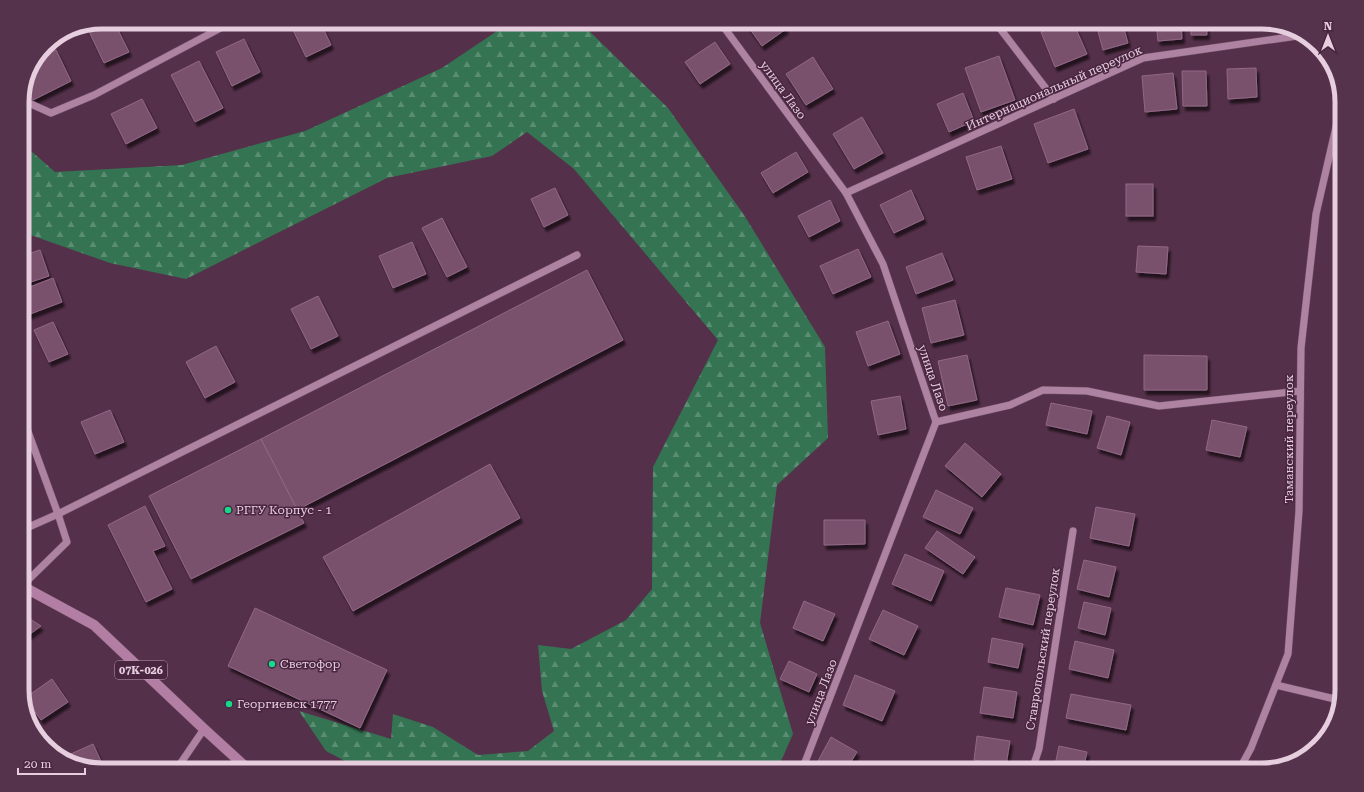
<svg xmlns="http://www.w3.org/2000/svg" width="1364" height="792" font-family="'Roboto Serif',serif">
	<defs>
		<pattern id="forest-firs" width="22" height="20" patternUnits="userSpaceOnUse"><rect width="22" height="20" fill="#347452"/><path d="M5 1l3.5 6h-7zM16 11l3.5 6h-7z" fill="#5b8d73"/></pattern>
		<filter id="shadow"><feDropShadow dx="2.5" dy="4.5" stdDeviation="1" flood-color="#0009"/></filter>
	</defs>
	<rect width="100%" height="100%" fill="#55304a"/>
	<polygon fill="url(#forest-firs)" points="509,23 581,23 668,108 744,215 825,347 828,438 777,485 760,623 793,734 777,770 362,770 326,751 299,711 391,739 393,714 433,727 478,755 528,751 554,731 542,691 538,645 571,649 626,620 652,589 653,467 718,340 574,169 527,132 492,156 387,178 186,279 110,263 22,232 22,143 55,172 182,165 305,131 442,68"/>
	<g fill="#79516d" stroke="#916885" filter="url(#shadow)">
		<polygon points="102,22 114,22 129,52 104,63 86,25"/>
		<polygon points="289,22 320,22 331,45 306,57"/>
		<polygon points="745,22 781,22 786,29 762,46"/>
		<polygon points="1066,22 1073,22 1087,54 1055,67 1041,32"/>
		<polygon points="1105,22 1122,22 1128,43 1103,50 1096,24"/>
		<polygon points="1156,22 1181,22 1182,39 1158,41"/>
		<polygon points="1191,22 1206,22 1207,35 1191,35"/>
		<polygon points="244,39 260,72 232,86 216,52"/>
		<polygon points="715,42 730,64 700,84 685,62"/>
		<polygon points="56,50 71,81 33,100 25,85 30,67 35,60"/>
		<polygon points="999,56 1015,100 981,112 965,68"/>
		<polygon points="813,57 833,89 806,105 786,74"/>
		<polygon points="199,61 223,108 195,122 171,75"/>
		<polygon points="1256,68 1257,97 1228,99 1227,69"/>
		<polygon points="1182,71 1206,71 1207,106 1183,106"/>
		<polygon points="1173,73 1177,109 1145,112 1142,76"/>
		<polygon points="963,93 974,121 949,132 937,104"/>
		<polygon points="142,99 157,128 126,144 111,114"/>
		<polygon points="1074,109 1088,149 1048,163 1034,124"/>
		<polygon points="862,117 883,153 854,169 833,134"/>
		<polygon points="1001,146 1012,179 977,190 966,157"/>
		<polygon points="796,152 808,172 773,193 761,173"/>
		<rect x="1126" y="184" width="27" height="32"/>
		<polygon points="555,188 568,215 544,227 531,199"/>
		<polygon points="911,190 924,219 894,233 880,205"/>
		<polygon points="830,200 840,221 809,237 798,216"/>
		<polygon points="442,218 467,267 447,277 422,228"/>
		<polygon points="412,242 426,274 393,288 379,256"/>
		<polygon points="1138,246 1168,247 1166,274 1136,272"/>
		<polygon points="858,249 871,277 833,294 820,266"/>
		<polygon points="40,250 49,276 22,285 22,256"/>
		<polygon points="942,253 953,280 916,294 906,267"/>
		<polygon points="587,270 623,340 297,510 261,439"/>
		<polygon points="53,278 62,302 25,316 22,310 22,290"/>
		<polygon points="318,296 338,336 311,349 291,309"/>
		<polygon points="955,300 964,335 931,343 922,308"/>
		<polygon points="888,321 900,354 868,366 856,332"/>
		<polygon points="53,322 68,354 49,362 34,330"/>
		<polygon points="216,346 235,382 205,398 186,362"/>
		<polygon points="967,355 977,400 948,406 938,361"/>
		<polygon points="1144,355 1207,356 1207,390 1144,390"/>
		<polygon points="900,396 906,429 878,435 871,401"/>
		<polygon points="1051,403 1092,411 1087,434 1046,425"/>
		<polygon points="110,410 124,442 95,454 81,422"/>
		<polygon points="1107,416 1130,422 1121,455 1097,448"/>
		<polygon points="1212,420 1247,427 1240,457 1206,450"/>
		<polygon points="261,439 304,523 191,579 149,496"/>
		<polygon points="965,443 1001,474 982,497 945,466"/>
		<polygon points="490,464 520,518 353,611 323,557"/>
		<polygon points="936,490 973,508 960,534 923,517"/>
		<polygon points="145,506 165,546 153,551 172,589 146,602 108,525"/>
		<polygon points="1096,507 1135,514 1129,546 1090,538"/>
		<polygon points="824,520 865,520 865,544 824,545"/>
		<polygon points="937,531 975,557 963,574 925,548"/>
		<polygon points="905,554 944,571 931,601 892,584"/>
		<polygon points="1084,560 1116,567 1109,597 1077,589"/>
		<polygon points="1006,588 1040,595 1033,625 999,617"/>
		<polygon points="804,601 835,614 823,641 793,628"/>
		<polygon points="1084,602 1111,608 1105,635 1078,628"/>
		<polygon points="255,608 387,670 360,728 228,666"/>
		<polygon points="883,610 918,626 904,655 869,639"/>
		<polygon points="22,614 41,626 22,640"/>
		<polygon points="992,638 1023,644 1018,668 988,662"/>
		<polygon points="1075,641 1114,650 1108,678 1069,669"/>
		<polygon points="789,661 817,674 809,692 780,679"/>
		<polygon points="855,675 895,691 882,721 843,705"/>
		<polygon points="52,679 68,702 41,720 25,698"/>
		<polygon points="984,687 1017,692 1013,718 980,713"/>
		<polygon points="1071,694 1131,705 1126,730 1066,718"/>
		<polygon points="977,736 1010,741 1006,765 974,760"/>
		<polygon points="831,737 857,752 846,770 833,770 818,761"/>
		<polygon points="93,744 105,770 66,760 64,757"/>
		<polygon points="1059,746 1087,752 1083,770 1054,770"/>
	</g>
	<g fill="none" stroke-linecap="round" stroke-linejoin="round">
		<defs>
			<g id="minor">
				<polyline points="720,22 846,193 883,264 936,422 802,770"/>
				<polyline points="995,22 1054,99"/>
				<polyline points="22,100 51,113 94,95 232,22"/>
				<polyline points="846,193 1143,58 1304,35"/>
				<polyline points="22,415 58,514 22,530"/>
				<polyline points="936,422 1010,405 1043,390 1087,391 1159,406 1300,391"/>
				<polyline points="22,586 67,542 58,514 577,255"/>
				<polyline points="1276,685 1339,700"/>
				<polyline points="176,770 204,729"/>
				<polyline points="1032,770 1039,749 1073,531"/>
				<polyline points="1239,770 1251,748 1288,654 1299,511 1301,348 1316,214 1342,101"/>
			</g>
			<polyline id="major" points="22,586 94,625 204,729 249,770"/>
		</defs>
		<use href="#minor" stroke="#6d4d64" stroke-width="8"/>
		<use href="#major" stroke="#6d4d64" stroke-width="11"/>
		<use href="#minor" stroke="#ae83a1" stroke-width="7"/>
		<use href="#major" stroke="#b27ea3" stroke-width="10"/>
	</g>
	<g fill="#14d989" stroke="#492540" stroke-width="1.5">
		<circle cx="228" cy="510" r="4"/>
		<circle cx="272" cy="664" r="4"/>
		<circle cx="229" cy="704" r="4"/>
	</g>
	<g text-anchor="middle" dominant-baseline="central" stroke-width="3" stroke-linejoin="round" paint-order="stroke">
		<rect fill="#492540" stroke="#b79baf" stroke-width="1" x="115" y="661" width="52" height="18" rx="3"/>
		<g font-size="11" font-weight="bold" fill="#e6cede">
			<text x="141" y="670">07К-026</text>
		</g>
		<g font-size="12" fill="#e6cede" stroke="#492540">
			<text transform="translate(1054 88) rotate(-24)">Интернациональный переулок</text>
			<text transform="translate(783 90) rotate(54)">улица Лазо</text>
			<text transform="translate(933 378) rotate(71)">улица Лазо</text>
			<text transform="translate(1289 439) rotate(-90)">Таманский переулок</text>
			<text transform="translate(1043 649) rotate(-81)">Ставропольский переулок</text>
			<text transform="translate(821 692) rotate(-69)">улица Лазо</text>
		</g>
		<g font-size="12" fill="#e6cede" stroke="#492540" text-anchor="start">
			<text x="236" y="510">РГГУ Корпус - 1</text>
			<text x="280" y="664">Светофор</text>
			<text x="237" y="704">Георгиевск 1777</text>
		</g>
	</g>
	<path d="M0 0H1364V792H0ZM102 29H1262A73 73 0 0 1 1335 102V690A73 73 0 0 1 1262 763H102A73 73 0 0 1 29 690V102A73 73 0 0 1 102 29Z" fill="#56334d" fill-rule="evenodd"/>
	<path fill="none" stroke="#e6cede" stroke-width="5" d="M102 29H1262A73 73 0 0 1 1335 102V690A73 73 0 0 1 1262 763H102A73 73 0 0 1 29 690V102A73 73 0 0 1 102 29Z"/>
	<g transform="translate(1328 36)" stroke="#492540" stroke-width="3" paint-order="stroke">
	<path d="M0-3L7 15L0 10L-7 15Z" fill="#e6cede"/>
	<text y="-6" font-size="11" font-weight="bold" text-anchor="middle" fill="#e6cede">N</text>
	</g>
	<path d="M18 768v6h67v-6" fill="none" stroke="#e6cede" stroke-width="2"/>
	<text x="24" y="768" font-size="12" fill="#e6cede" stroke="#492540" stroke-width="3" paint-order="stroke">20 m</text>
</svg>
